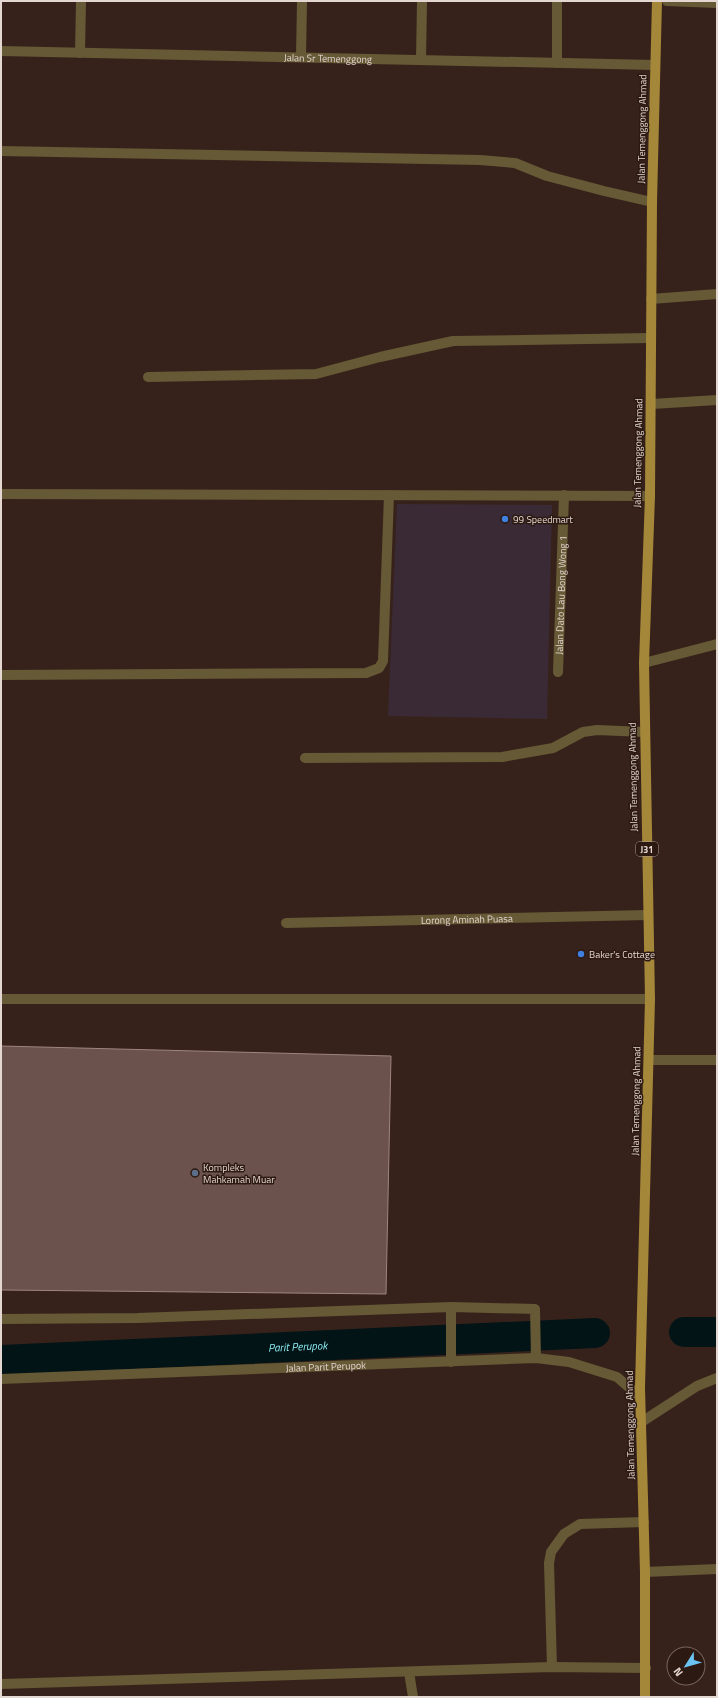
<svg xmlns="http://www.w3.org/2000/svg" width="718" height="1698" font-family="'Titillium Web',sans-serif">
	<rect width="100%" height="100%" fill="#37221b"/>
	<polygon fill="#3a2a35" points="397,504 552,505 547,719 388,716"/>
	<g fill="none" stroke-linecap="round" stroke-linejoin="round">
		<g stroke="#031416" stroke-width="30">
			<polyline points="684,1332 717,1332"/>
			<path id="s1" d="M1 1360 595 1333"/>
		</g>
	</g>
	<polygon fill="#6b524d" stroke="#9f847f" points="1,1046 391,1056 386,1294 1,1290"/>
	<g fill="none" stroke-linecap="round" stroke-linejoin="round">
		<g stroke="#665935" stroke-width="10">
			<polyline points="667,1 717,3"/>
			<polyline points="421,60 422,1"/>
			<polyline points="1,151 480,160 515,163 547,176 604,191 652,202"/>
			<polyline points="148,377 316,374 380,357 453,341 650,338"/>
			<polyline points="1,675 366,673 379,668 383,661 389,495"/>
			<polyline points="305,758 502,757 553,748 583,732 597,730 644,732"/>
			<polyline points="1,999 650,999"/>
			<polyline points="649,1060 717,1060"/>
			<polyline points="451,1307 451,1362"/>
			<polyline points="1,1319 138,1318 451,1307 535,1309 536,1358"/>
			<polyline points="409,1672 413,1697"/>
		</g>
		<g stroke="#665935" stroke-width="10">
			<path id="s2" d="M1 51 655 65"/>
			<polyline points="80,53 81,1"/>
			<polyline points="301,57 302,1"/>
			<polyline points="557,63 557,1"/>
			<polyline points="651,299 717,294"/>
			<polyline points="652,404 717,400"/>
			<polyline points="1,494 650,496"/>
			<polyline points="644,663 717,644"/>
			<path id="s3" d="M558 672 564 495"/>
			<path id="s4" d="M286 923 648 915"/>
			<path id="s5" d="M1 1379 536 1358 569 1362 617 1377 640 1397"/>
			<polyline points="640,1423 697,1386 717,1378"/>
			<polyline points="645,1572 717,1569"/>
			<polyline points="552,1667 549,1563 551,1552 564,1534 580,1524 644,1522"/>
			<polyline points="1,1684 552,1667 646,1668"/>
		</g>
		<polyline stroke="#a48738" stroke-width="10" points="645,1697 645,1572 640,1388 650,999 644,663 650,496 652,202 657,1"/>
	</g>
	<g fill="#3f7fe0" stroke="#2c1911" stroke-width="1.5">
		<circle cx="505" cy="519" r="4"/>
		<circle cx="581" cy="954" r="4"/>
	</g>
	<circle fill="#5c6f8a" stroke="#2c1911" stroke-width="1.5" cx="195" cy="1173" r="4"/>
	<g text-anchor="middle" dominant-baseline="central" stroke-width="3" stroke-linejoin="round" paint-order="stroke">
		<rect fill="#2c1911" stroke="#ad9d97" stroke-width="1" x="636" y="842" width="22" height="14" rx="3"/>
		<g font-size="9" font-weight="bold" fill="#e4d6d1">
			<text x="647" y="849">J31</text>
		</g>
		<g font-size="10" fill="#e4d6d1" stroke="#2c1911">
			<text stroke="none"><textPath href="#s2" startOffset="327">Jalan Sr Temenggong</textPath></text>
			<text transform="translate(642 129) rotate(-89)">Jalan Temenggong Ahmad</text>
			<text transform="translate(638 453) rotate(-89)">Jalan Temenggong Ahmad</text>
			<text stroke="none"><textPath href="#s3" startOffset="77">Jalan Dato Lau Bong Wong 1</textPath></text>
			<text transform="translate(633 777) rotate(-91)">Jalan Temenggong Ahmad</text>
			<text stroke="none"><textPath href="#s4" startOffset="181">Lorong Aminah Puasa</textPath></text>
			<text transform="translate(636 1101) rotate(-89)">Jalan Temenggong Ahmad</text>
			<text stroke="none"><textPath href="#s5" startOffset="325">Jalan Parit Perupok</textPath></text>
			<text transform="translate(630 1425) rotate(-91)">Jalan Temenggong Ahmad</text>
		</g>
		<g font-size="10" fill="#e4d6d1" stroke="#2c1911" text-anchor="start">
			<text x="513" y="519">99 Speedmart</text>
			<text x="589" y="954">Baker's Cottage</text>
			<text x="203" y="1167">Kompleks<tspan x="203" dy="12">Mahkamah Muar</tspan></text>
		</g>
		<g font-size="11" font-style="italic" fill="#8eeef5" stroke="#2c1911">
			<text stroke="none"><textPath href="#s1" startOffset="297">Parit Perupok</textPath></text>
		</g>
	</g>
	<rect width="718" height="1698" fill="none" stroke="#e4d6d1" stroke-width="4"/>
	<g transform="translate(686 1666) rotate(233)"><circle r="19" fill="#2c1911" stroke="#76655e"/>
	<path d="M0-3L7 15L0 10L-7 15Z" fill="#6ac3f1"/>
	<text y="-6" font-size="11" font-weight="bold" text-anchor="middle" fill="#e4d6d1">N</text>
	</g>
</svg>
